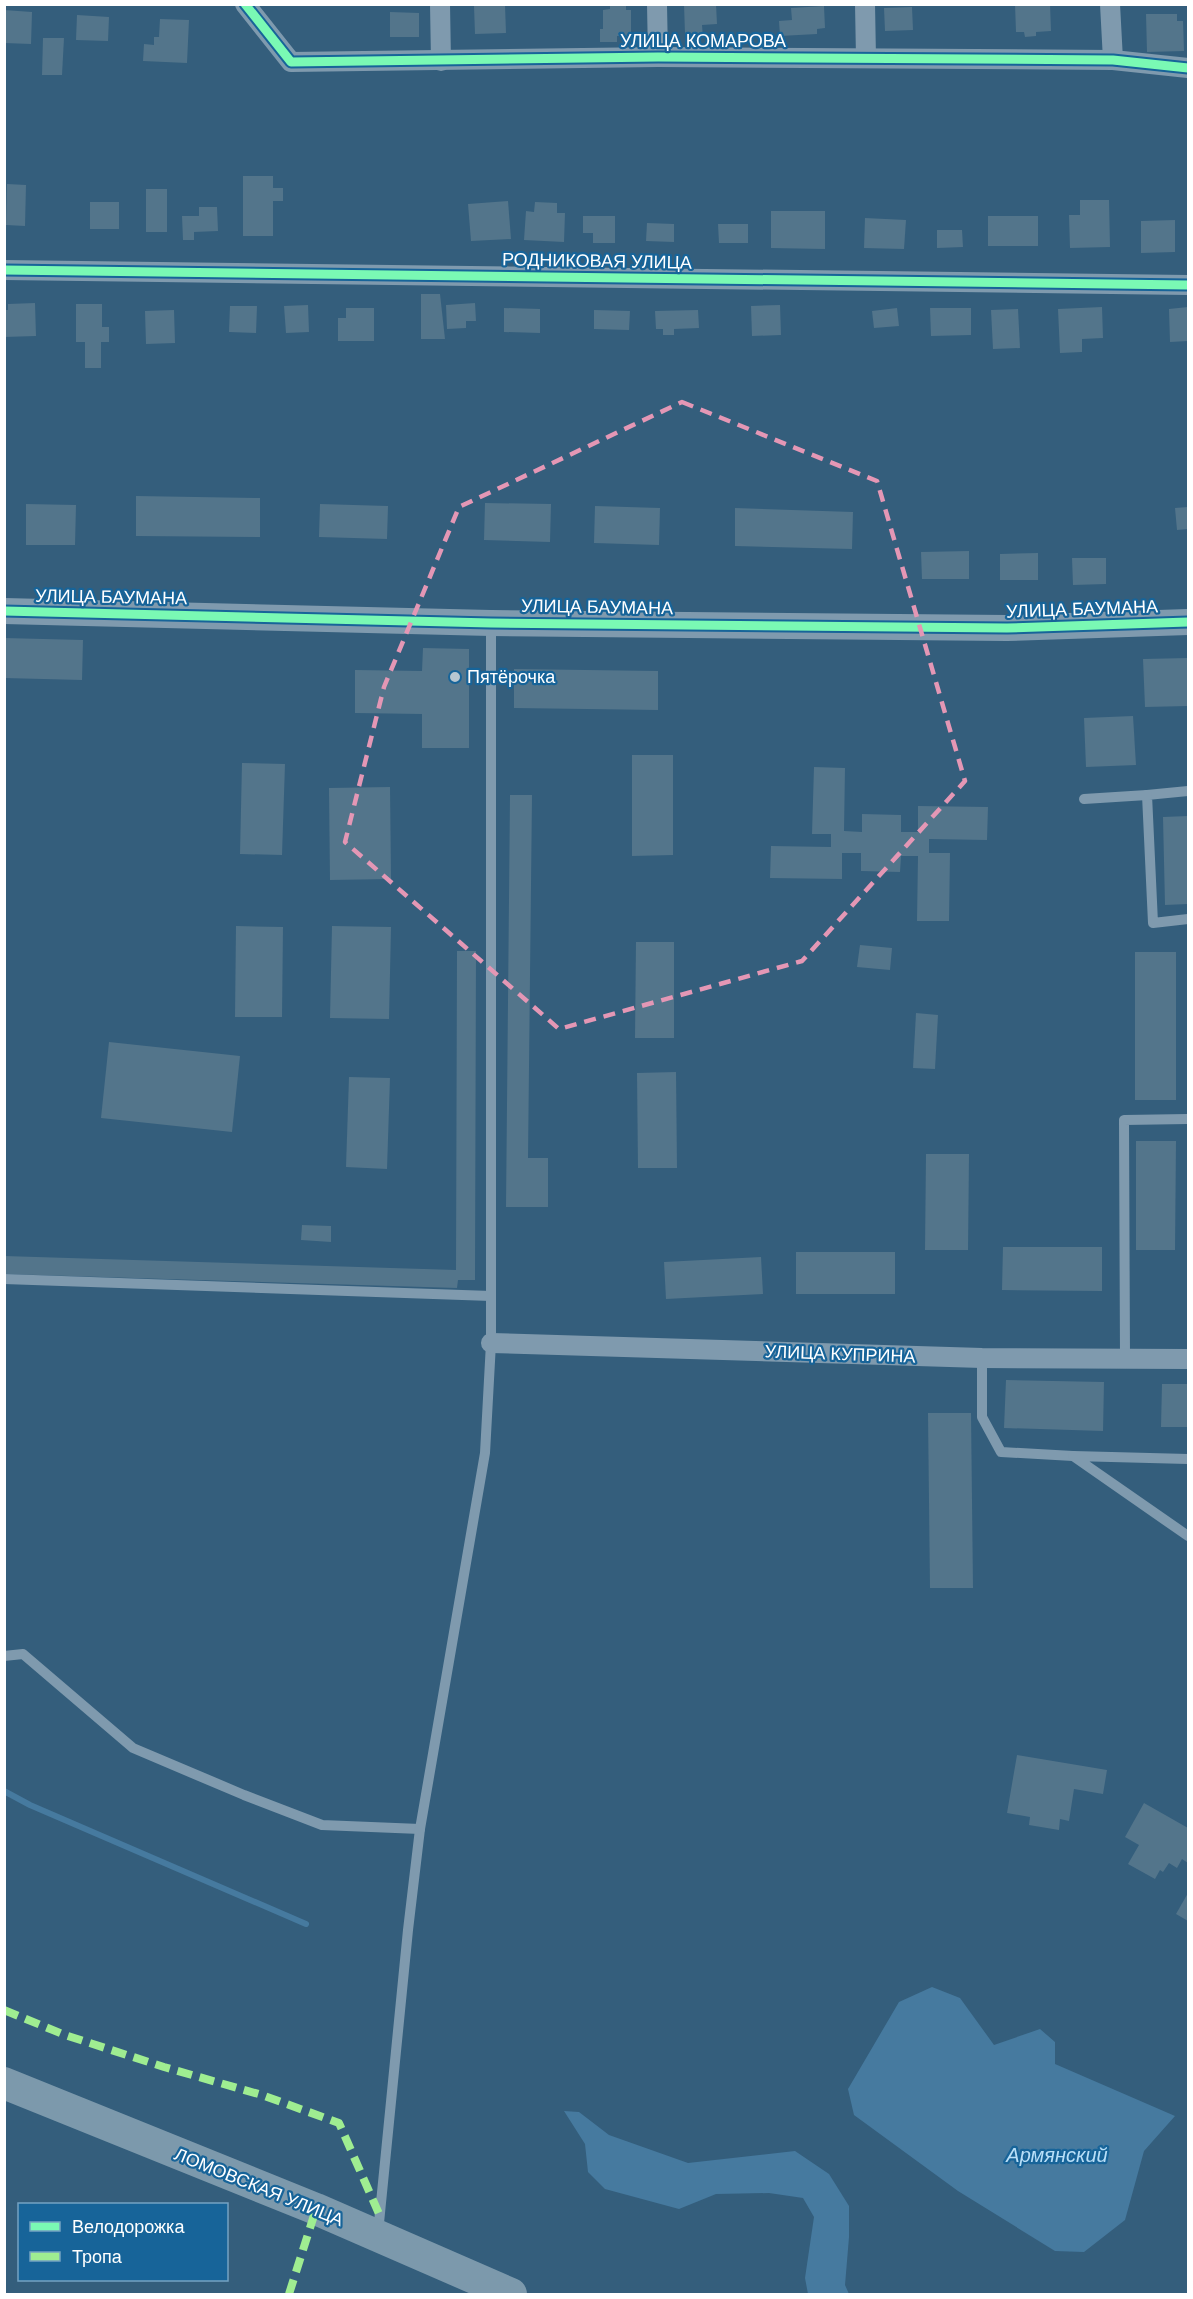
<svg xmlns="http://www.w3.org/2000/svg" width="1193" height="2299" font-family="Arial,sans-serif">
	<rect width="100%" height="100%" fill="#345e7c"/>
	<g fill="#467a9f">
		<polygon points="932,1987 960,1998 994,2045 1040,2029 1055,2042 1055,2064 1175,2116 1144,2151 1125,2220 1084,2252 1055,2251 958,2191 854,2115 848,2089 899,2002"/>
		<polygon points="564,2111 579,2112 609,2135 688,2163 795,2151 829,2174 849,2206 849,2237 845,2285 849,2294 808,2294 805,2278 814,2217 803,2198 769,2193 716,2194 679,2209 605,2189 588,2172 585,2144"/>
	</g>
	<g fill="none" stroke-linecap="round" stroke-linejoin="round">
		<polyline stroke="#467a9f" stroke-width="6" points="4,1791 30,1805 306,1924"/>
	</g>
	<g fill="#53758b">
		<polygon points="610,4 626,4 626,10 631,10 631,36 617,36 617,42 600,42 600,29 603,29 603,10 610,9"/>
		<polygon points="684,4 716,4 717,24 702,25 703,38 694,38 694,33 685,34"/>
		<polygon points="1015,4 1050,4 1051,31 1036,32 1036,36 1025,37 1024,32 1016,32"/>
		<polygon points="505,5 506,33 475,34 474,6"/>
		<polygon points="824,6 825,28 817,29 817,34 780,36 779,21 792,20 791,8"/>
		<polygon points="912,7 913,30 885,31 884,8"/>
		<polygon points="4,10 32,12 31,44 4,43"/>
		<polygon points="390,12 419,13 419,37 390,37"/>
		<polygon points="1146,14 1177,14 1177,21 1183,21 1184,51 1147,52"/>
		<polygon points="77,15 109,17 108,41 76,40"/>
		<polygon points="160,19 189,20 187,63 143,61 144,44 154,45 154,37 159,37"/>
		<polygon points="43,38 64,38 62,75 42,75"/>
		<polygon points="243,176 273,176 273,188 283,188 283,201 273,201 273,236 243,236"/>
		<polygon points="7,184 26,185 25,226 6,225"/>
		<rect x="146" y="189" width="21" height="43"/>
		<polygon points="1080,200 1109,200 1110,247 1070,248 1069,215 1080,215"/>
		<polygon points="508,201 511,239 471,241 468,204"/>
		<rect x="90" y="202" width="29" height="27"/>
		<polygon points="535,202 557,203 557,213 565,213 564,242 524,240 526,211 534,212"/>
		<polygon points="199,207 217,207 218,231 194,232 194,240 183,240 182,216 199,216"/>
		<polygon points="771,211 825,211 825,249 771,248"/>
		<polygon points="583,216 615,216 615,243 593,243 593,233 583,233"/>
		<rect x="988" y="216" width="50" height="30"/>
		<polygon points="865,218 906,220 904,249 864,248"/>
		<polygon points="1175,220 1175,252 1141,253 1141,221"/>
		<polygon points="647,223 674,224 674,242 646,241"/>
		<polygon points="718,224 748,224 748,243 719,243"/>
		<polygon points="937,230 962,230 963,247 937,248"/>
		<polygon points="421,294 440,294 445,339 421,339"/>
		<polygon points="35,303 36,336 4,337 4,310 8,310 8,304"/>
		<polygon points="475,303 476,321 466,321 466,328 447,329 446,305"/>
		<polygon points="76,304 102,304 102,327 109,327 109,342 101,342 101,368 85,368 85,342 76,342"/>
		<polygon points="308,305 309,332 286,333 284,306"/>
		<polygon points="780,305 781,335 752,336 751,306"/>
		<polygon points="230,306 257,306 256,333 229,332"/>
		<polygon points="1102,307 1103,338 1082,339 1082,352 1060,353 1058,309"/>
		<polygon points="1188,307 1188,341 1170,342 1169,309"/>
		<polygon points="346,308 374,308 374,341 338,341 338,318 346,318"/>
		<polygon points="504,308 540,309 540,333 504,332"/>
		<polygon points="897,308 899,326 874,328 872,311"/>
		<polygon points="930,308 971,308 971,335 931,336"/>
		<polygon points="1018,309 1020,348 993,349 991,310"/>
		<polygon points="174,310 175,343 146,344 145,311"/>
		<polygon points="594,310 630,311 629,330 594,329"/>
		<polygon points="698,310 699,328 674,329 674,335 663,335 663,329 656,329 655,311"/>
		<polygon points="136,496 260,498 260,537 136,536"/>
		<polygon points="485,503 551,504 550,542 484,540"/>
		<polygon points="26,504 76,505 75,545 26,545"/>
		<polygon points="320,504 388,506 387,539 319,537"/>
		<polygon points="595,506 660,508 659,545 594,543"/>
		<polygon points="1188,507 1188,529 1177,530 1175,508"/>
		<polygon points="735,508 853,512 852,549 735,546"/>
		<polygon points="969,551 969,579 922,579 921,552"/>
		<polygon points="1038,553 1038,580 1000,580 1000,554"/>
		<polygon points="1072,558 1106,558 1106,584 1073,585"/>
		<polygon points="4,638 83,640 82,680 4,678"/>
		<polygon points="423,648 469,649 469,748 422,748 422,714 355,713 355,670 422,671"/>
		<polygon points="1188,658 1188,706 1145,707 1143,659"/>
		<polygon points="514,669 658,671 658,710 514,708"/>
		<polygon points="1133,716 1136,765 1086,767 1084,718"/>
		<polygon points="632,755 673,755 673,855 632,856"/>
		<polygon points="242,763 285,764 282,855 240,854"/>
		<polygon points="814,767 845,768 844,831 862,832 862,814 901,815 901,832 918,832 918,806 988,807 987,840 929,839 929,853 950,853 949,921 917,921 918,856 901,856 900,872 861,871 861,853 842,853 842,879 770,878 771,846 831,847 831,834 812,834"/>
		<polygon points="390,787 391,879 330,880 329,788"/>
		<polygon points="510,795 532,795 528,1158 548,1158 548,1207 506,1207"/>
		<polygon points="1188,816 1188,904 1165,905 1163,817"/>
		<polygon points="236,926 283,927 282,1017 235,1017"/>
		<polygon points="332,926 391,927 389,1019 330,1018"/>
		<polygon points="636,942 674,942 674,1038 635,1038"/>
		<polygon points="860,945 892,948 890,970 857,967"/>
		<polygon points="457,951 476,951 475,1280 458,1280 457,1288 4,1274 4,1256 456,1270"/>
		<rect x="1135" y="952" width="41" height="148"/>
		<polygon points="916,1013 938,1015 935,1069 913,1068"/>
		<polygon points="109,1042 240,1056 232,1132 101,1118"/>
		<polygon points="676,1072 677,1168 638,1168 637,1073"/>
		<polygon points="349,1077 390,1078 387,1169 346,1167"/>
		<polygon points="1136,1141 1176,1141 1175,1250 1136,1250"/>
		<polygon points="926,1154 969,1154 968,1250 925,1250"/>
		<polygon points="302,1225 331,1226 331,1242 301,1240"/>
		<polygon points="1003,1247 1102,1247 1102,1291 1002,1290"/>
		<rect x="796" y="1252" width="99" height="42"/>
		<polygon points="761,1257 763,1294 666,1299 664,1262"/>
		<polygon points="1006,1380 1104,1382 1103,1431 1004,1428"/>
		<polygon points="1162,1384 1188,1384 1188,1427 1161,1427"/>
		<polygon points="928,1413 971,1413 973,1588 930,1588"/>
		<polygon points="1017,1755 1107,1770 1103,1794 1074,1789 1069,1821 1060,1819 1059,1830 1029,1825 1030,1817 1007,1813"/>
		<polygon points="1144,1803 1188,1828 1188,1863 1182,1859 1177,1868 1169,1863 1163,1872 1160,1870 1155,1879 1128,1864 1139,1845 1125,1837"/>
		<polygon points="1188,1893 1188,1921 1176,1914"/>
	</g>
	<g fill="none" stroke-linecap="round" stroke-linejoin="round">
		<g stroke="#7f9aae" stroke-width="10">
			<polyline points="1188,791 1147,795 1153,923 1188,919"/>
			<polyline points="1084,799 1147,795"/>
			<polyline points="4,1279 491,1296"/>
			<polyline points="982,1358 982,1417 1001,1452 1073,1456"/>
			<polyline points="1125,1359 1124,1120 1188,1119"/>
			<polyline points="1188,1459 1073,1456 1188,1536"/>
			<polyline points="4,1656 23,1654 133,1748 244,1795 322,1825 420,1829"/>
			<polyline points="378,2233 408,1930 420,1829 485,1453 491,1343 491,623"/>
		</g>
		<g stroke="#7f9aae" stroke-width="20">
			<polyline points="245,4 291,62 658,57 1113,60 1188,68"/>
			<polyline points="440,4 441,61"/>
			<polyline points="657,4 658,57"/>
			<polyline points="865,4 866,58"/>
			<polyline points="1110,4 1113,60"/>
			<polyline points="4,270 1188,285"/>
			<polyline points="491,1343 982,1358 1188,1359"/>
		</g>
		<polyline stroke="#7f9aae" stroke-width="26" points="4,611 491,623 1007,628 1188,622"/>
		<polyline stroke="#7c99ac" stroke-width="32" points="4,2083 316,2209 511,2294"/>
		<g stroke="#9fed91" stroke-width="8" stroke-dasharray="15 8" stroke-linecap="butt">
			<polyline points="4,2010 65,2035 164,2067 262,2095 339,2123 380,2216"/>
			<polyline points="289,2294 316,2209"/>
		</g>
		<defs>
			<g id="cycleway">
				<polyline points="245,4 291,62 658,57 1113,60 1188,68"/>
				<polyline points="4,270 1188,285"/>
				<polyline points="4,611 491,623 1007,628 1188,622"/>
			</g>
		</defs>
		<use href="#cycleway" stroke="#176499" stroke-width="13"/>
		<use href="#cycleway" stroke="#7af9b4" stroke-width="9"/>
	</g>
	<path fill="none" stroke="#e497b5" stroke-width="4.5" stroke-dasharray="12 8" stroke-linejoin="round" d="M682 402 877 481 965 781 802 961 559 1029 345 842 384 687 459 507Z"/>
	<circle fill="#b8c7d1" stroke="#176499" stroke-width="2" cx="455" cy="677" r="6"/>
	<g text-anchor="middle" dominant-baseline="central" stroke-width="4.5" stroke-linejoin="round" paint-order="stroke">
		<g font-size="18" fill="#fff" stroke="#176499">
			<text x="703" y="41">УЛИЦА КОМАРОВА</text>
			<text transform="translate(597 261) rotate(1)">РОДНИКОВАЯ УЛИЦА</text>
			<text transform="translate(111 597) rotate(1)">УЛИЦА БАУМАНА</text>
			<text transform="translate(597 607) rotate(1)">УЛИЦА БАУМАНА</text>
			<text transform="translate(1082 609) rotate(-2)">УЛИЦА БАУМАНА</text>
			<text transform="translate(840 1354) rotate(2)">УЛИЦА КУПРИНА</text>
			<text transform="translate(259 2187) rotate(22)">ЛОМОВСКАЯ УЛИЦА</text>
		</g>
		<g font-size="18" fill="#fff" stroke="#176499" text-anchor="start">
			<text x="467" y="677">Пятёрочка</text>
		</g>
		<g font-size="20" font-style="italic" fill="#b8dff8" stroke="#176499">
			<text x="1057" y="2155">Армянский</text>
		</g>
	</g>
	<rect width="1193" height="2299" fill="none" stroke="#ffffff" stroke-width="12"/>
	<rect x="18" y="2203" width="210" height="78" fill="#176499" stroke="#74a2c2" stroke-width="1.5"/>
	<rect x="30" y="2222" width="30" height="9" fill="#7af9b4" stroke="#74a2c2" stroke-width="1.5"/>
	<text x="72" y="2233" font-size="18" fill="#ffffff">Велодорожка</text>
	<rect x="30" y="2252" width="30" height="9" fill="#9fed91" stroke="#74a2c2" stroke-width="1.5"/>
	<text x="72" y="2263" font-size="18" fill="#ffffff">Тропа</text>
</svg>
